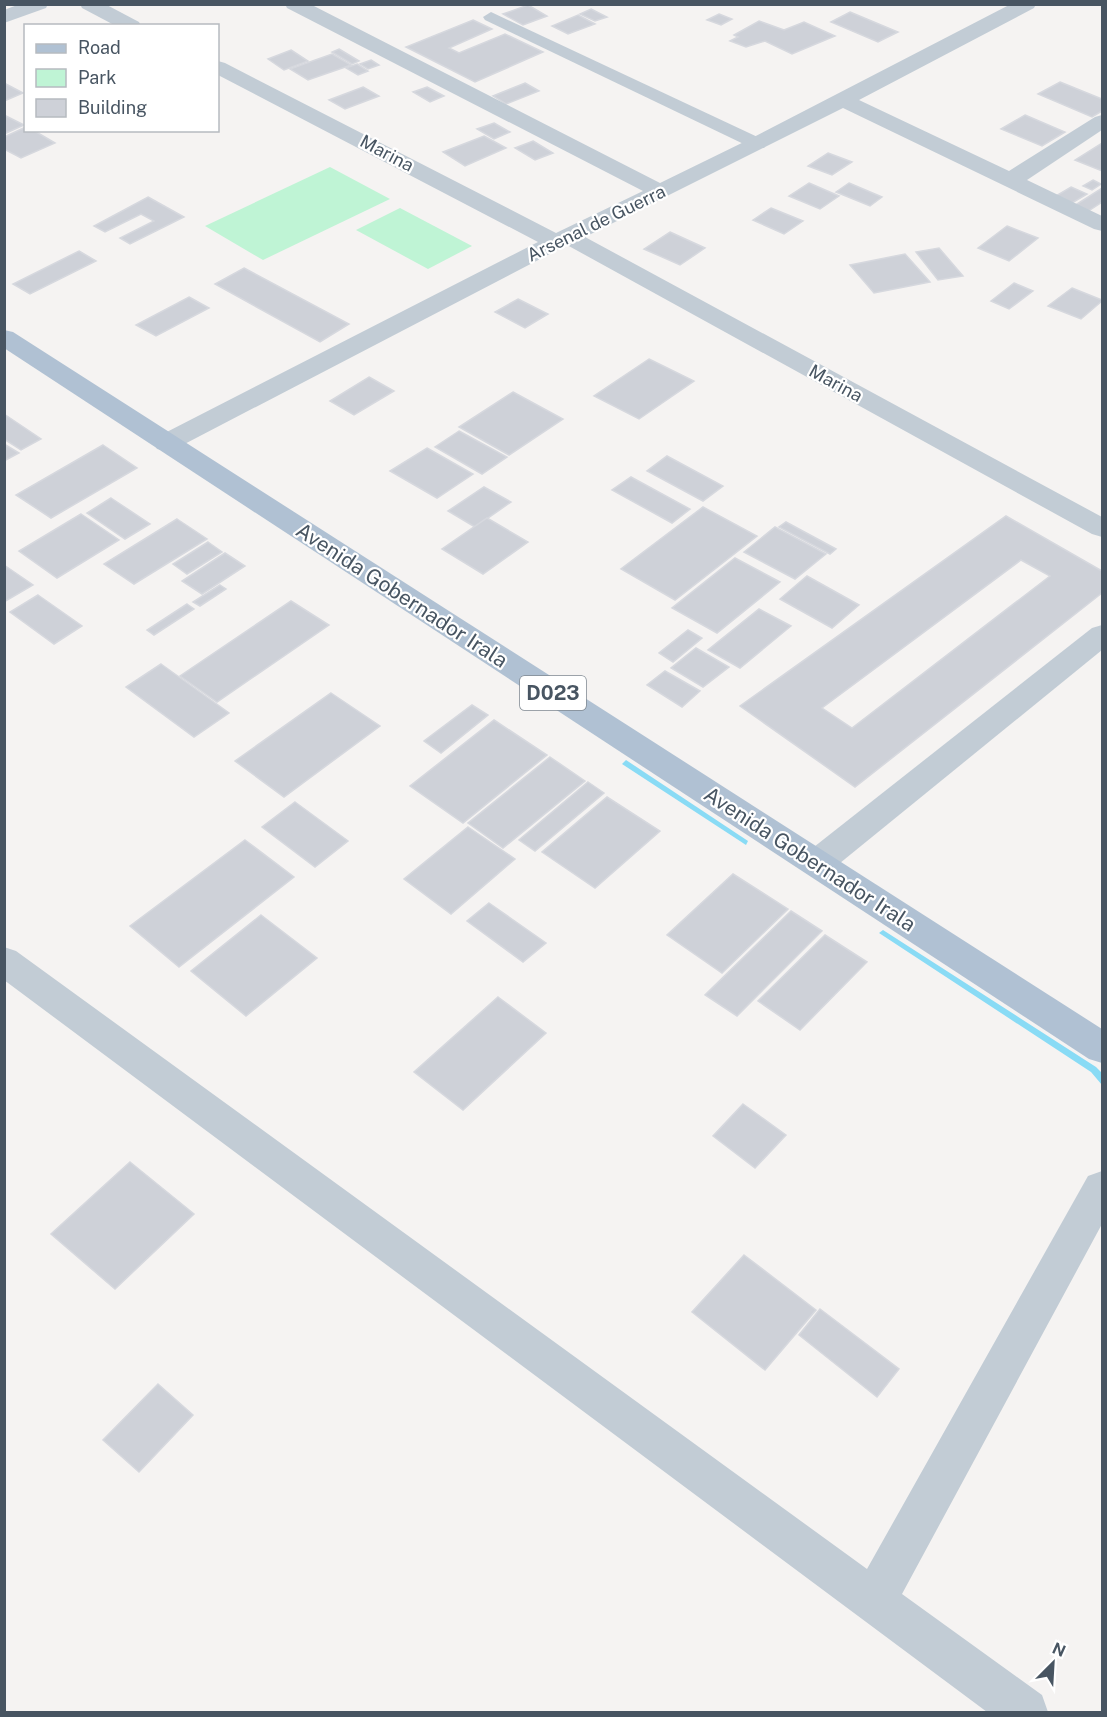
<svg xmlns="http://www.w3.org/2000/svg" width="1107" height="1717" font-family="'Public Sans',sans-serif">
	<rect width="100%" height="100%" fill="#f5f3f2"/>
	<g fill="#bff4d5">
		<polygon points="330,167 390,199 263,260 205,226"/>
		<polygon points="400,208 472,246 428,269 356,230"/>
	</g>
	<g fill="#89dbf5">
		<polygon points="626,760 748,841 746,845 622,764"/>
		<polygon points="883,930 1096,1067 1102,1073 1102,1085 1091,1072 879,933"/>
	</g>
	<g fill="#ced1d8" stroke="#d6d8de" stroke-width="1.5" fill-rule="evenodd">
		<polygon points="528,5 547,16 523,25 503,14"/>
		<polygon points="591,9 607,17 595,21 580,14"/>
		<polygon points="850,12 898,32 878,42 831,22"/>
		<polygon points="719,14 732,19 721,25 707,20"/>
		<polygon points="578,15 595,24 568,34 552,26"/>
		<polygon points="473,20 492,29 449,48 459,53 505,34 543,52 475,82 406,47"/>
		<polygon points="759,21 784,30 804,22 835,36 792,54 765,41 746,47 730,41 738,37 734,35"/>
		<polygon points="339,49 359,61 352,64 332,52"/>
		<polygon points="291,50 308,61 284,70 268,59"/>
		<polygon points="332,54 351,65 308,80 290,69"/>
		<polygon points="371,60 379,65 368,69 360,64"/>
		<polygon points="357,64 368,71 358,75 346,68"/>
		<polygon points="1060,82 1102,99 1102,111 1092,117 1038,94"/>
		<polygon points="4,83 23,93 4,101"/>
		<polygon points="525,83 539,91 506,104 493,96"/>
		<polygon points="363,87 379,96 345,109 329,100"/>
		<polygon points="427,87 444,96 430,102 413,92"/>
		<polygon points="4,115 24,125 4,134"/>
		<polygon points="1025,115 1065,132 1042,146 1001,129"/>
		<polygon points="494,123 510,132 494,139 477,129"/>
		<polygon points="26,127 26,130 33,130 55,143 21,158 4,149 4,137"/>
		<polygon points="484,136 506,148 465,166 443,152"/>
		<polygon points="533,141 553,153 535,160 515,148"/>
		<polygon points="1102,143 1102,171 1075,160"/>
		<polygon points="828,153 852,162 832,175 808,166"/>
		<polygon points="1093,180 1101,184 1092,190 1083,186"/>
		<polygon points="809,183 839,196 820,209 789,196"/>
		<polygon points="849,183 882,197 870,206 836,192"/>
		<polygon points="1071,187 1087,194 1072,203 1056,196"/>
		<polygon points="1102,188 1102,202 1087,212 1074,206"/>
		<polygon points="148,197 184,217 130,244 120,238 154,221 141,214 105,232 94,226"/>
		<polygon points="771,208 803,221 784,234 753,220"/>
		<polygon points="1007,226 1038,238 1009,261 978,248"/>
		<polygon points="670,232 705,248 680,265 644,249"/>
		<polygon points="939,248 963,276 938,280 916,252"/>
		<polygon points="79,251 96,261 30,294 13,284"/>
		<polygon points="905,254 930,282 874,293 850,265"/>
		<polygon points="244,268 349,324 320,342 215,284"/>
		<polygon points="1014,283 1033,291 1009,309 991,301"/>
		<polygon points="1072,288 1102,300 1102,301 1081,319 1048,306"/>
		<polygon points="189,297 209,308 156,336 136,325"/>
		<polygon points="518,299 548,314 525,328 495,312"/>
		<polygon points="649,359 694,381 639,419 594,396"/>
		<polygon points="369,377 394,391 354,415 330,401"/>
		<polygon points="513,392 563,419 509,455 459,427"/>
		<polygon points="4,414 41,439 21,450 4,439"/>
		<polygon points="459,431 507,457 482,474 435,447"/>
		<polygon points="4,444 19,453 4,461"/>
		<polygon points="103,445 137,468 51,518 16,495"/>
		<polygon points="427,448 473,474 437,498 390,471"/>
		<polygon points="667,456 723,486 703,501 647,471"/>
		<polygon points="631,477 690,509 672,523 612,490"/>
		<polygon points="484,487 511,502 475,527 448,511"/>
		<polygon points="111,498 150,524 125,539 87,513"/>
		<polygon points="703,507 757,536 675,600 621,569"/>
		<polygon points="81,514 119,540 57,578 19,551"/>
		<path d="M1006 516 1102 571V593L855 787 740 706ZM1021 560 1050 576 852 728 822 708Z"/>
		<polygon points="487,518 528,542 483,574 442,549"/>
		<polygon points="177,519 207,539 134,584 104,564"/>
		<polygon points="786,522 836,549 830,554 779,527"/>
		<polygon points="775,527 826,554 795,579 744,552"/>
		<polygon points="208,542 222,552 187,574 173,564"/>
		<polygon points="225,553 245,566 202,594 182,581"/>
		<polygon points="735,558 780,582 717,633 672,608"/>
		<polygon points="4,565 33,585 4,602"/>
		<polygon points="807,576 859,605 832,628 780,599"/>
		<polygon points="220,585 226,589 200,606 193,602"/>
		<polygon points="38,595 82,626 54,644 10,612"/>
		<polygon points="291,601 329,625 217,702 180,676"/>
		<polygon points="187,604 194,609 154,635 147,630"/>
		<polygon points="759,609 791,626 740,668 708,650"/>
		<polygon points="688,630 702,638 673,662 659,653"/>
		<polygon points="696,648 729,667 703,687 671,668"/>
		<polygon points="161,664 229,713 194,737 126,687"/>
		<polygon points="665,671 700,691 682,707 647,685"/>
		<polygon points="331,693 380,726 284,797 235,761"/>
		<polygon points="472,705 488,715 441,753 424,741"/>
		<polygon points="494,720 547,755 463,823 410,786"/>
		<polygon points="550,757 585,781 503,848 468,823"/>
		<polygon points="588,782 604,793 535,851 519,840"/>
		<polygon points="607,797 660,831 595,888 542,852"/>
		<polygon points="295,802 348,841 315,867 262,827"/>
		<polygon points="468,827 515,859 451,914 404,879"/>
		<polygon points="245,840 294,877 179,967 130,926"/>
		<polygon points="733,874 788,909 722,973 667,935"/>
		<polygon points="489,903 546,943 523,962 467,921"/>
		<polygon points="791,911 822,931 737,1016 705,995"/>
		<polygon points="261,915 317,958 246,1016 191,971"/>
		<polygon points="825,935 867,962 800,1030 758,1001"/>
		<polygon points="498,997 546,1033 463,1110 414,1072"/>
		<polygon points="743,1104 786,1135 755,1168 713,1136"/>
		<polygon points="130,1162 194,1214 115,1289 51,1234"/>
		<polygon points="744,1255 816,1310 765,1370 692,1312"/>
		<polygon points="820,1309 899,1369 877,1397 799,1335"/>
		<polygon points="158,1384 193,1415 139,1472 103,1440"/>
	</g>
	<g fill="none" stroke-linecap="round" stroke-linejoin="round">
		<polygon fill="#c2ccd5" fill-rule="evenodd" points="491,12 764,140 767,144 764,148 752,148 485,20 483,17"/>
		<g fill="#c2ccd5" fill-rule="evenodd">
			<polygon points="20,4 48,4 46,8 4,23 4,10"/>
			<polygon points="80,4 105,4 139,22 141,26 116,26 82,8"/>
			<polygon points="285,4 310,4 660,183 750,139 1011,4 1036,4 1034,8 859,100 1009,171 1095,117 1102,115 1102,130 1027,180 1102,216 1102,231 1094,229 843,108 585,237 1102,517 1102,537 1092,534 567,245 175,449 166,451 157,449 153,443 157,437 538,242 218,75 218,61 225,63 556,233 643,191 287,8"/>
			<polygon points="1102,625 1102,650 829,872 817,876 805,872 800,863 805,854 1092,628"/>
			<polygon points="4,947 16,951 867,1569 1088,1176 1102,1171 1102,1224 902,1594 1042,1695 1048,1712 987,1712 4,980"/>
		</g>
		<polygon fill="#b0c1d3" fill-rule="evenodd" points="4,330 13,332 1102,1029 1102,1063 1089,1059 4,348"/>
	</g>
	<g text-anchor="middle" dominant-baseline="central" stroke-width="4.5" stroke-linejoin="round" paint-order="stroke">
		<g font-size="18" fill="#485562" stroke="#fff">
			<text transform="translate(387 153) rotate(28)">Marina</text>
			<text transform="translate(596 223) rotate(-26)">Arsenal de Guerra</text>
			<text transform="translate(836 383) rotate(29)">Marina</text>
		</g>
		<rect fill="#fff" stroke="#7f8891" stroke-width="1.5" x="520" y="676" width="66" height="34" rx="4.5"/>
		<g font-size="20" font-weight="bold" fill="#485562">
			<text x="553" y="693">D023</text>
		</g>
		<g font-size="21" fill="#485562" stroke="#fff">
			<text transform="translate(402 595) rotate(33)">Avenida Gobernador Irala</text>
			<text transform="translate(810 859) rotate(33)">Avenida Gobernador Irala</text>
		</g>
	</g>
	<rect width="1107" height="1717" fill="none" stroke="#485562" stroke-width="12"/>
	<rect x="24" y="24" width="195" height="108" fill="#ffffff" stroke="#b6bbc0" stroke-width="1.5"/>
	<rect x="36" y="44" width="30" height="9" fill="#b0c1d3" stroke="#b6bbc0" stroke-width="1.5"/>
	<text x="78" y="54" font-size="18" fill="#485562">Road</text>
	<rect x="36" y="69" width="30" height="18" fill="#bff4d5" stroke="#b6bbc0" stroke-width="1.5"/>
	<text x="78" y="84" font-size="18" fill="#485562">Park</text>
	<rect x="36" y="99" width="30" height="18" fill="#ced1d8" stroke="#b6bbc0" stroke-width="1.5"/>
	<text x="78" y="114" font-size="18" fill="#485562">Building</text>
	<g transform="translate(1053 1663) rotate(24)" stroke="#ffffff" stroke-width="4.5" paint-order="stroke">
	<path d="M0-4.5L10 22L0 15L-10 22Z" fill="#485562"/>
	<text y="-9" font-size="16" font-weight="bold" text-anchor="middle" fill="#485562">N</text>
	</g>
</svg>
